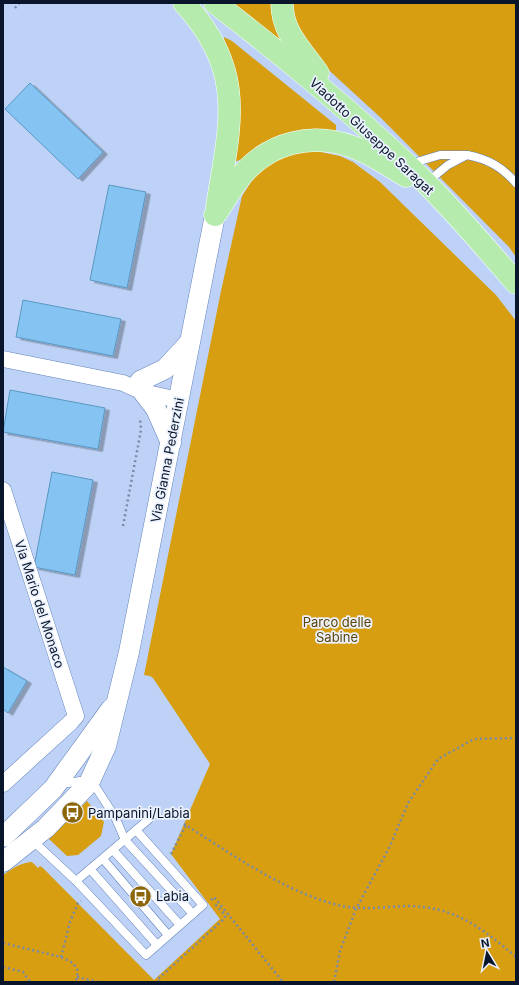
<svg xmlns="http://www.w3.org/2000/svg" width="519" height="985" font-family="Inter,sans-serif">
	<defs>
		<filter id="shadow"><feDropShadow dx="4.5" dy="2.5" stdDeviation="0" flood-color="#0004"/></filter>
	</defs>
	<rect width="100%" height="100%" fill="#bdd2f6"/>
	<g fill="#d79e11">
		<polygon points="232,3 273,3 281,41"/>
		<polygon points="293,3 516,3 516,257 509,247 381,118 308,51 292,11"/>
		<path d="M224 37 232 41 336 125V131C314 137 294 128 272 139 262 143 244 162 235 161Z"/>
		<path d="M316 151 340 156 353 162 380 182 496 295 516 321V982H3V875C13 868 20 863 32 862L38 868 40 866 43 868 154 980 220 919 171 854 210 764 153 678 150 676 144 675 221 291 242 196 256 174 277 159 300 152Z"/>
		<polygon points="87,801 104,822 101,836 78,855 67,856 49,839"/>
	</g>
	<g fill="#85c3f2" stroke="#5a97c3" filter="url(#shadow)">
		<polygon points="30,83 103,152 78,179 5,109"/>
		<polygon points="109,185 146,192 127,288 90,280"/>
		<polygon points="23,300 121,319 113,356 16,337"/>
		<polygon points="10,390 105,408 98,449 3,432"/>
		<polygon points="52,472 93,480 75,575 34,567"/>
		<polygon points="3,667 27,681 8,713 3,709"/>
	</g>
	<g fill="none" stroke-linecap="round" stroke-linejoin="round">
		<defs>
			<g id="service">
				<path d="M467 155C488 159 502 167 516 183"/>
				<polyline points="410,164 440,155 467,155 448,165 426,183"/>
				<polyline points="62,784 80,781 95,786 115,817 125,840 193,914"/>
				<polyline points="32,840 76,881 146,955 203,905 136,830"/>
				<polyline points="113,850 180,925"/>
				<polyline points="103,859 168,935"/>
				<polyline points="90,869 157,945"/>
				<polyline points="76,881 149,819"/>
			</g>
			<g id="minor">
				<polyline points="3,359 123,383 143,392 178,400"/>
				<polyline points="3,490 76,716 71,722 3,784"/>
			</g>
			<g id="tertiary">
				<polyline points="140,381 165,369 189,343"/>
				<polyline points="143,392 156,409 171,443"/>
				<polyline points="3,837 53,789 111,709"/>
				<polyline points="3,862 46,828 89,783 106,746 129,652 215,215"/>
			</g>
			<g id="primary">
				<path d="M184 3C247 71 230 124 217 206"/>
				<path d="M215 3C288 59 359 117 425 182 457 214 487 249 516 283"/>
				<path d="M282 3C282 33 302 50 318 73"/>
				<path d="M215 215C224 202 232 187 242 175 270 142 313 132 353 147 372 154 389 166 406 176"/>
			</g>
		</defs>
		<use href="#service" stroke="#6483bb" stroke-width="9"/>
		<use href="#minor" stroke="#6483bb" stroke-width="17"/>
		<use href="#tertiary" stroke="#6483bb" stroke-width="21"/>
		<use href="#primary" stroke="#fff" stroke-width="23"/>
		<g stroke="#798aa9" stroke-width="2.5" stroke-dasharray="2 3" stroke-linecap="butt">
			<polyline points="15,8 19,3"/>
			<polyline points="123,526 141,430 140,418"/>
			<path d="M184 824C230 853 282 890 334 904 358 911 382 907 406 906 454 906 481 927 516 957"/>
			<polyline points="171,854 186,825"/>
			<polyline points="211,900 214,897 283,982"/>
			<polyline points="3,943 61,957 73,963 78,971 76,982"/>
			<polyline points="61,957 70,922 78,903 81,901"/>
			<polyline points="3,967 23,972 30,982"/>
			<polyline points="77,977 98,982"/>
			<polyline points="159,982 157,980 225,918 225,915 214,903"/>
			<polyline points="334,982 340,951 356,909 390,846 408,803 438,759 474,739 516,738"/>
		</g>
		<use href="#service" stroke="#fff" stroke-width="8"/>
		<use href="#minor" stroke="#fff" stroke-width="16"/>
		<use href="#tertiary" stroke="#fff" stroke-width="20"/>
		<use href="#primary" stroke="#b5ecad" stroke-width="22"/>
	</g>
	<defs>
		<symbol id="bus-disc" viewBox="-11 -11 22 22"><circle r="9.5" fill="#8c6506" stroke="#ebf2fe"/><path d="M-5-6H5V4H4V6H2V4H-2V6H-4V4H-5ZM-3.5-4V0h7V-4ZM-3.5 1.2v1.5H-2V1.2ZM2 1.2v1.5H3.5V1.2Z" fill="#fff"/></symbol>
	</defs>
	<g fill-rule="evenodd">
		<use href="#bus-disc" x="60" y="800" width="25" height="25"/>
		<use href="#bus-disc" x="128" y="884" width="25" height="25"/>
	</g>
	<g text-anchor="middle" dominant-baseline="central" stroke-width="3.5" stroke-linejoin="round" paint-order="stroke">
		<g font-size="13" fill="#09152a" stroke="#ebf2fe">
			<text transform="translate(372 136) rotate(43)">Viadotto Giuseppe Saragat</text>
			<text transform="translate(167 460) rotate(-79)">Via Gianna Pederzini</text>
			<text transform="translate(40 604) rotate(72)">Via Mario del Monaco</text>
		</g>
		<g font-size="13" fill="#5c4207" stroke="#ebf2fe">
			<text x="337" y="622">Parco delle<tspan x="337" dy="15">Sabine</tspan></text>
		</g>
		<g font-size="13" fill="#09152a" stroke="#ebf2fe" text-anchor="start">
			<text x="88" y="813">Pampanini/Labia</text>
			<text x="156" y="896">Labia</text>
		</g>
	</g>
	<rect width="519" height="985" fill="none" stroke="#09152a" stroke-width="8"/>
	<g transform="translate(487 953) rotate(350)" stroke="#ebf2fe" stroke-width="3" paint-order="stroke">
	<path d="M0-3L7 15L0 10L-7 15Z" fill="#09152a"/>
	<text y="-6" font-size="11" font-weight="bold" text-anchor="middle" fill="#09152a">N</text>
	</g>
</svg>
